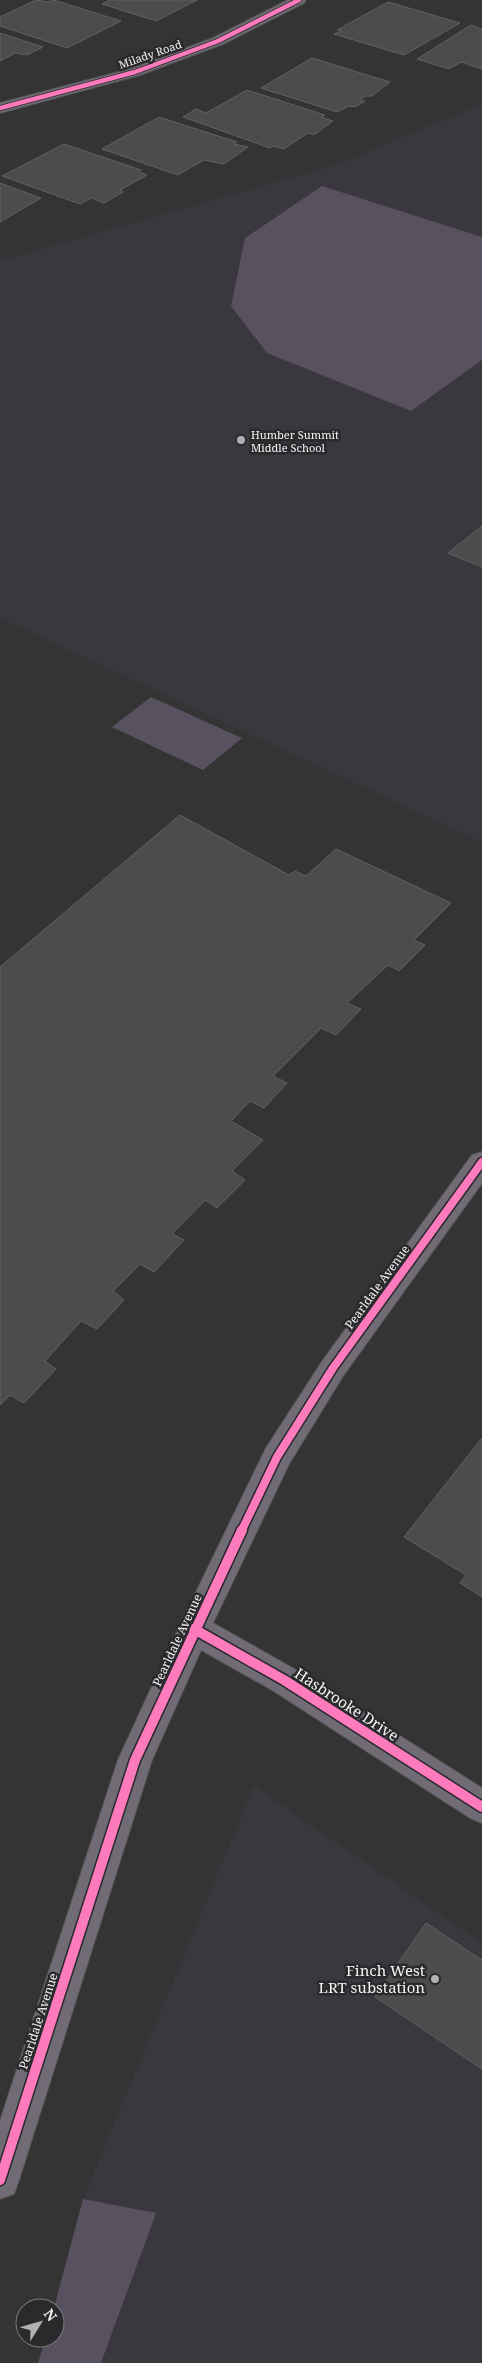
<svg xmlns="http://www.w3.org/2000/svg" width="482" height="2363" font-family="'Noto Serif',serif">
	<rect width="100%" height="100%" fill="#343434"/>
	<g fill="#3a373e">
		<polygon points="482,104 482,842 0,618 0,261 338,164"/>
		<polygon points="254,1786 482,1943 482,2363 38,2363 46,2338 55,2338 54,2308 83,2199"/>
	</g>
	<g fill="#585160">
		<polygon points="322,186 482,237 482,360 411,411 267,353 231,306 245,238"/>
		<polygon points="151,697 242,738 203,770 112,727"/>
		<polygon points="83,2199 156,2213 101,2363 38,2363 46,2338 55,2338 54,2308"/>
	</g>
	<g fill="#4b4c4c" stroke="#616161">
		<polygon points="36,0 48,2 54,0 121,21 67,48 0,26 0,17"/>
		<polygon points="110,0 197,0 156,21 102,4"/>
		<polygon points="388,2 460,23 404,55 334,34 342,31 337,30"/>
		<polygon points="471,25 482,29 482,69 461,62 449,69 417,59"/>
		<polygon points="0,33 43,47 27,55 15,53 0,61"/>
		<polygon points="312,58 390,82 372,96 366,96 359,100 365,101 355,107 349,106 337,112 261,88"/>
		<polygon points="247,90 325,115 321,117 333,121 314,135 308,133 284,149 273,146 270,148 183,117 196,109 206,113"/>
		<polygon points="159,117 237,142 234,144 248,147 224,164 204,160 178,175 102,149"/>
		<polygon points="64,144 141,170 139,172 147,175 120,190 123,192 104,203 91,198 80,204 2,176"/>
		<polygon points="0,183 41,198 0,222"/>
		<polygon points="482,526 482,567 448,553"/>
		<polygon points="180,815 289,875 295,871 306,876 336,849 451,903 414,940 425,945 399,971 388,965 347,1003 361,1009 336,1035 321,1028 273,1076 287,1083 264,1108 250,1101 231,1121 263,1140 232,1171 245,1180 217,1208 205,1200 172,1234 184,1240 154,1272 140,1264 113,1291 124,1300 97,1329 81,1321 45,1361 56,1369 24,1403 10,1395 0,1405 0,967"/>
		<polygon points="482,1438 482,1597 460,1583 466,1575 404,1537"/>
		<polygon points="426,1923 482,1960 482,2069 375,1997"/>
	</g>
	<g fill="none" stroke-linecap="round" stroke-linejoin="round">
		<defs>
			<g id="street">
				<polygon points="288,0 306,0 304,3 223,44 140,75 0,113 0,103 130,69 213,38"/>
				<polygon points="482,1152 482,1183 343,1376 289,1464 213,1623 296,1670 482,1788 482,1823 470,1818 272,1690 201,1650 152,1760 19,2180 14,2194 0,2199 0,2121 118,1760 183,1619 266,1448 323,1360 472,1155"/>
			</g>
		</defs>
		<use href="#street" stroke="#535353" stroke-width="2"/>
		<use href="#street" fill="#706b74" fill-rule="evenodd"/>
		<defs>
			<polyline id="cycleway-far2" points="0,108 135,72 218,41 299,0"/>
			<polyline id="cycleway-far1" points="241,1532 277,1457 333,1368 482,1162"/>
			<g id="cycleway">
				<polyline points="194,1629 284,1680 482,1807"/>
				<polyline points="0,2180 135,1760 242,1530"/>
			</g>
		</defs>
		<use href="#cycleway-far2" stroke="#2a292b" stroke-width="6"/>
		<use href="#cycleway-far1" stroke="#2a292b" stroke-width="11"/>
		<use href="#cycleway" stroke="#2a292b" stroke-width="13"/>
		<use href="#cycleway-far2" stroke="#fd7abc" stroke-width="4.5"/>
		<use href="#cycleway-far1" stroke="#fd7abc" stroke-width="8"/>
		<use href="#cycleway" stroke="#fd7abc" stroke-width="10"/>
	</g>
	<g fill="#b1b0b1" stroke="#2a292b" stroke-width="2">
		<circle cx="241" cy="440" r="5"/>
		<circle cx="435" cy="1979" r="5"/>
	</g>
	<g text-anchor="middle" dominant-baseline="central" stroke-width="5" stroke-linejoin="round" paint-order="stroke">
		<g font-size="11" fill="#f4f3f5" stroke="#2a292b">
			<text transform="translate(150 54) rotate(-19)">Milady Road</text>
		</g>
		<g font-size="11" fill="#f4f3f5" stroke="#2a292b" text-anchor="start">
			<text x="251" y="434">Humber Summit<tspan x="251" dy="13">Middle School</tspan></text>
		</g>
		<g font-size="12" fill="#f4f3f5" stroke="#2a292b">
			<text transform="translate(377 1287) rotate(-54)">Pearldale Avenue</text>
			<text transform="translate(177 1640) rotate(-65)">Pearldale Avenue</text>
			<text transform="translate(38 2021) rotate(-72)">Pearldale Avenue</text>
		</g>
		<g font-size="15" fill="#f4f3f5" stroke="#2a292b">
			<text transform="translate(347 1704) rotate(33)">Hasbrooke Drive</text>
		</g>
		<g font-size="15" fill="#f4f3f5" stroke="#2a292b" text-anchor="end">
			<text x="425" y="1970">Finch West<tspan x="425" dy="17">LRT substation</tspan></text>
		</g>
	</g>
	<g transform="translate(40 2323) rotate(53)"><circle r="24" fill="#2a292b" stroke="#7b7a7c"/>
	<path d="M0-4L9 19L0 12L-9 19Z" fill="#b1b0b1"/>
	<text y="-8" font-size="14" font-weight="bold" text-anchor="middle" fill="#f4f3f5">N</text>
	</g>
</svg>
